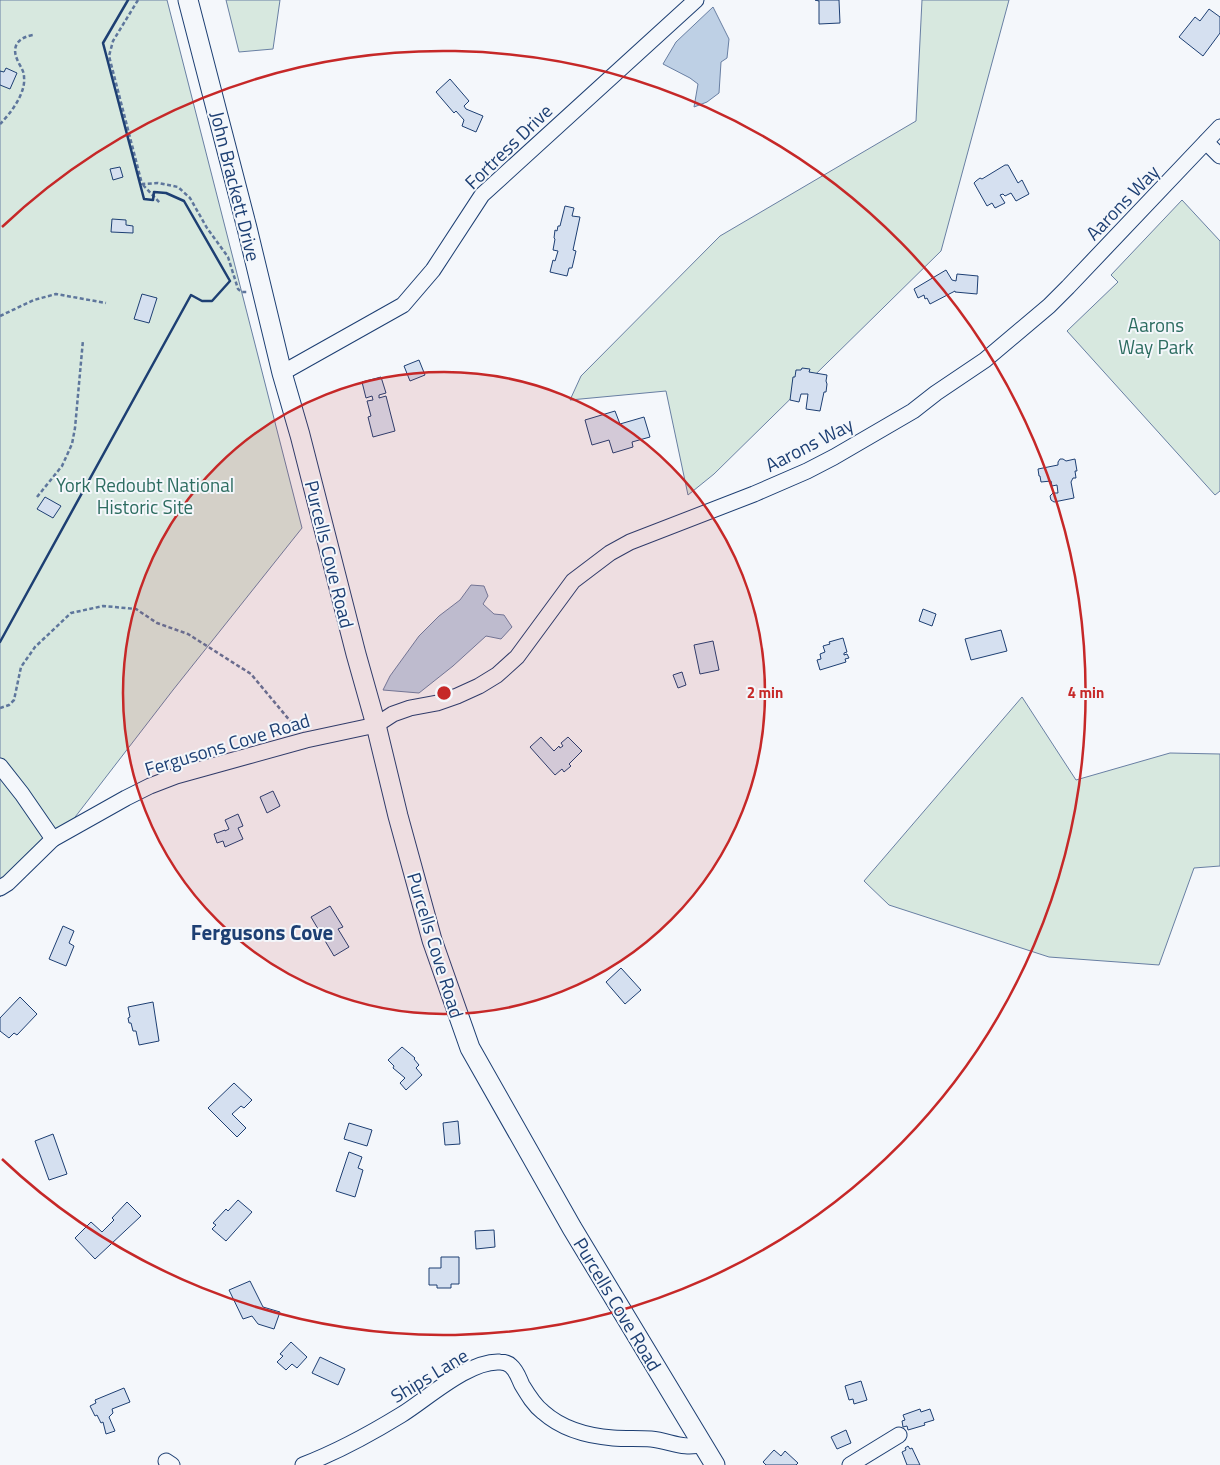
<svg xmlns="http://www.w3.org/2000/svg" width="1220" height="1465" font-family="'Titillium Web',sans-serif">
	<rect width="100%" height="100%" fill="#f4f7fb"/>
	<g fill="#d7e8df" stroke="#687fa3">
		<polygon points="0,0 167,0 302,528 173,690 52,847 34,868 11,886 0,897"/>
		<polygon points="226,0 280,0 273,49 239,52"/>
		<polygon points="922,0 1009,0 941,251 714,474 688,495 666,391 570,400 581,376 720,236 916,121"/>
		<polygon points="1182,200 1220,241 1220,491 1215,495 1067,331 1118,282 1111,275"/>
		<polygon points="1022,697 1076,780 1170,753 1220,754 1220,866 1194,868 1159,965 1049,957 889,905 864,881"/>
	</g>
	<g fill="#bed0e5" stroke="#687fa3">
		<polygon points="713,7 729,39 727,58 721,62 719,93 707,102 694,107 698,84 690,78 663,64 676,42"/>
		<polygon points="471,585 484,586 488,596 483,604 494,614 504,615 512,627 501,639 486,636 453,666 419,693 383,690 390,676 419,636 439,616 460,600"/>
	</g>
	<g fill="#d5e0f0" stroke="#1d3f73">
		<polygon points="815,0 839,0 840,23 819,24 819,1"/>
		<polygon points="1209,9 1220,17 1220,33 1203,56 1179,37 1195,17 1200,21"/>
		<polygon points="6,68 17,73 10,89 0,85 0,71 4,72"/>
		<polygon points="450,79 469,101 464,106 466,109 483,116 476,132 462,126 464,120 456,111 454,113 436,92"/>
		<polygon points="1005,165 1008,165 1018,183 1022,180 1029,194 1016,201 1011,193 1005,196 1003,194 1000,195 1005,203 995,208 992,203 987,206 974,183 976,181 980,178 982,179"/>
		<polygon points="120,167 123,177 113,180 110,169"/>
		<polygon points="565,206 574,208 572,216 580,217 573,250 576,251 572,268 569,268 567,276 550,272 553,260 555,261 558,251 553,250 555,239 554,238 555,230 557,231 558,226 560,226"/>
		<polygon points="112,219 126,220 126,225 133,226 133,233 111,232"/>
		<polygon points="946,270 952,280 956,281 957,274 978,276 977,294 955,292 955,291 930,304 927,298 925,299 924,295 918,298 914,289"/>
		<polygon points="142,294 157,298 149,323 134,319"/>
		<polygon points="419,360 425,375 410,381 404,366"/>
		<polygon points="802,368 810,369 809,372 827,375 826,381 827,384 826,392 824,392 820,411 806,409 808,394 801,394 799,402 790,400 793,377 795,377 796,370 801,370"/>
		<polygon points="381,377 386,393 379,395 379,398 386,396 395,431 373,437 368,417 371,416 367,401 373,400 372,396 366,398 362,382"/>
		<polygon points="615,411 620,424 644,417 650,437 632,442 633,447 613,453 609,440 592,445 585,420"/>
		<polygon points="1060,459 1063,459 1066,461 1075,459 1077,471 1075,471 1076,478 1073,478 1071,482 1074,498 1054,502 1051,500 1050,496 1053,493 1058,493 1057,485 1052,486 1051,481 1041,482 1040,476 1039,476 1038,469 1058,465 1058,462"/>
		<polygon points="45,497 61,506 53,518 37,509"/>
		<polygon points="923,609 936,614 932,626 919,621"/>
		<polygon points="1001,630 1007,651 971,660 965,639"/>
		<polygon points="843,638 847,652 844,653 844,655 847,654 849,658 845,659 846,662 820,670 817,660 821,659 820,654 825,652 823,646 830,644 829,642"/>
		<polygon points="713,641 719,670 700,674 694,645"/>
		<polygon points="682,672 686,685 678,688 673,675"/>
		<polygon points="541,737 554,751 559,746 560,748 563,746 561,743 568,737 582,751 569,764 571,766 564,772 562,769 555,775 530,747"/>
		<polygon points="273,791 280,806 267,813 260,797"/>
		<polygon points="238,814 243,826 238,828 243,839 225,847 223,841 217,843 214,834 225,830 225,831 229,829 225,820"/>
		<polygon points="330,906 343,927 338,929 349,947 334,956 311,917"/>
		<polygon points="63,926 74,931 69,943 74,946 66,966 49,959"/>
		<polygon points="621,968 641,990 625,1004 606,982"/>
		<polygon points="20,997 37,1014 17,1035 14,1033 9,1038 0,1031 0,1018"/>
		<polygon points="153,1002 159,1041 139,1045 136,1031 133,1031 131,1023 129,1023 128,1018 130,1017 128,1007"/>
		<polygon points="402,1047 415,1058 414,1059 419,1065 416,1068 422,1075 406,1090 400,1083 405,1078 393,1068 394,1066 388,1060"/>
		<polygon points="234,1083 252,1100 244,1108 241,1106 232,1114 246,1128 237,1137 208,1108"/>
		<polygon points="458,1121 460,1144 445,1145 443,1123"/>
		<polygon points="349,1123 372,1130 367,1146 344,1139"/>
		<polygon points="53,1134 67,1174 49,1180 35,1141"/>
		<polygon points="349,1152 362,1157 358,1168 363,1170 355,1197 336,1191"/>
		<polygon points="238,1200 252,1212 226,1241 212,1229 216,1225 213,1223 226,1209 228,1211"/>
		<polygon points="127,1202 141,1216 95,1259 75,1238 91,1222 102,1232 114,1220 112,1218"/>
		<polygon points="494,1230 495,1247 476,1249 475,1231"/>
		<polygon points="441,1257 459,1257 459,1284 451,1284 451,1288 437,1288 437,1285 429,1285 429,1268 441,1268"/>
		<polygon points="250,1281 263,1307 280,1312 274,1329 258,1324 252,1316 243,1319 229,1290"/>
		<polygon points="291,1342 307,1357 297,1368 292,1364 286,1370 277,1362 283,1356 280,1354"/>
		<polygon points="320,1357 345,1369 338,1385 312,1373"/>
		<polygon points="861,1381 867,1400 854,1404 853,1399 849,1400 845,1386"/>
		<polygon points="124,1388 130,1402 112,1409 113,1413 109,1417 115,1431 106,1434 103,1422 101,1423 97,1415 95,1416 90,1406 96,1403 95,1400"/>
		<polygon points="920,1409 921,1412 930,1409 934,1420 924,1423 925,1425 908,1430 907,1426 903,1427 902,1421 905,1420 903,1415"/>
		<polygon points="846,1430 851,1443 837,1449 831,1437"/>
		<polygon points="908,1446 910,1449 912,1448 920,1465 907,1465 902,1452 906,1450 905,1448"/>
		<polygon points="774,1450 781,1456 785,1451 798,1463 796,1465 766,1465 763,1462"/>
	</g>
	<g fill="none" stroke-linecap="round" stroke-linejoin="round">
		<defs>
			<g id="minor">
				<polyline points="1206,142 1220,156"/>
				<polyline points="282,373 403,305 433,270 482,195 696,0"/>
				<polyline points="0,766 22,794 53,839"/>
				<polyline points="0,888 8,883 53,839 126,798 150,786 176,776 306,740 376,725 393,714 410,708 437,703 457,696 479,686 497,675 517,657 573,581 610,553 630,542 754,494 807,471 834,457 913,411 936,393 985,360 1049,306 1068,287 1220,127"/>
				<polyline points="166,1461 172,1465"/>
				<path d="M303 1465C337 1452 370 1434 401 1415 427 1399 469 1360 500 1362 504 1362 508 1363 511 1366 517 1371 519 1379 522 1385 528 1395 534 1405 543 1412 562 1429 588 1436 613 1438 626 1439 639 1438 651 1439 671 1441 683 1450 703 1444"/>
				<polyline points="850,1465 899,1435"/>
			</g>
			<polyline id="major" points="188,0 247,228 282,373 300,435 356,654 376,725 398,816 432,940 470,1048 572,1228 715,1465"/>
		</defs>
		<use href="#minor" stroke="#1d3f73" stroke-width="17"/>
		<use href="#major" stroke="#1d3f73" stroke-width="21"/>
		<g stroke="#5e769c" stroke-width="2.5" stroke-dasharray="4 2.5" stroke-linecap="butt">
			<polyline points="138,0 113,41 109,56 142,184 158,183 178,187 190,198 207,228 228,257 238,289 242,292 248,292"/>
			<path d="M0 124C11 113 26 93 24 77 24 70 19 65 17 59 11 45 20 37 33 35"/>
			<polyline points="143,185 160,203"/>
			<polyline points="0,316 34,300 56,294 106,303"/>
			<polyline points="37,497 62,466 72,444 75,428 83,340"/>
			<polyline points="0,708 9,705 14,700 21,667 35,647 71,613 103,606 136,609 157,623 188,634 251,674 296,728"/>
		</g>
		<use href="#minor" stroke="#f4f7fb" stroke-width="15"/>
		<use href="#major" stroke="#f4f7fb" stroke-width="19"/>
		<polyline stroke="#1d3f73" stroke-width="2.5" points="0,642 191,295 202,301 212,301 230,281 184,201 166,193 154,192 153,200 144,199 103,43 128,0"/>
	</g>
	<circle cx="444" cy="693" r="321" fill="#c62828" fill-opacity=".12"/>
	<g fill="none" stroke="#c62828" stroke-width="2.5">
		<circle cx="444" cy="693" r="321"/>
		<path d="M2 227A642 642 0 1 1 2 1159"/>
	</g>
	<g text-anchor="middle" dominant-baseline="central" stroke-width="4" stroke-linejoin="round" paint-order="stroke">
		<g font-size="19" fill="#1d3f73" stroke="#f4f7fb">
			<text transform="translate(508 146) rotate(-44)">Fortress Drive</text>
			<text transform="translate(236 186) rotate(76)">John Brackett Drive</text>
			<text transform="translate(1122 202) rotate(-46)">Aarons Way</text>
			<text transform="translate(809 444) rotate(-27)">Aarons Way</text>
			<text transform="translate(330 554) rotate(76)">Purcells Cove Road</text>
			<text transform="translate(227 744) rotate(-17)">Fergusons Cove Road</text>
			<text transform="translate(436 945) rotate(73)">Purcells Cove Road</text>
			<text transform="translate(618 1304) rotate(59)">Purcells Cove Road</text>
			<text transform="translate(429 1375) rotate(-31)">Ships Lane</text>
		</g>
		<g font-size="19" fill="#2c6c60" stroke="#f4f7fb">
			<text x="1156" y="324">Aarons<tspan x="1156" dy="22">Way Park</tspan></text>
			<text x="145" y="484">York Redoubt National<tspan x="145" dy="22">Historic Site</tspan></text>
		</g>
		<g font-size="21" font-weight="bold" fill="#1d3f73" stroke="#f4f7fb">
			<text x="262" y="932">Fergusons Cove</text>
		</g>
	</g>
	<circle cx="444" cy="693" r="8" fill="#c62828" stroke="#f4f7fb" stroke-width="2.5"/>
	<g font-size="15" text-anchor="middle" font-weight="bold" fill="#c62828" stroke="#f4f7fb" stroke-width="4" stroke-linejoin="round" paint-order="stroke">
		<text x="765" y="698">2 min</text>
		<text x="1086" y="698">4 min</text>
	</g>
</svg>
